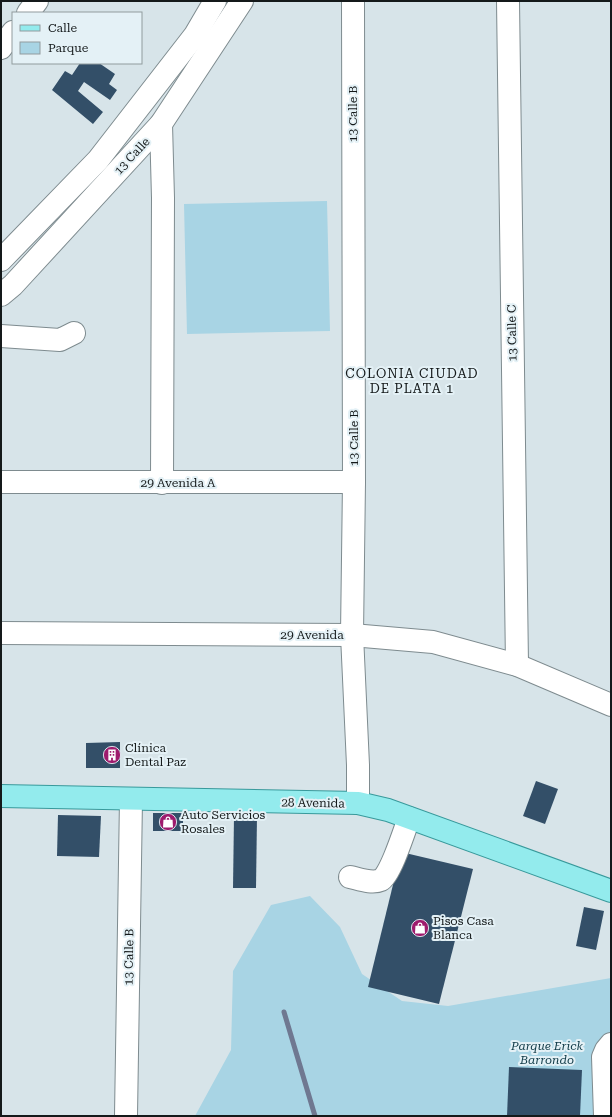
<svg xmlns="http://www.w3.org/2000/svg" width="612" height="1117" font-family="'Roboto Serif',serif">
	<rect width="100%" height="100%" fill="#d7e4e9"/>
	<g fill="#a8d4e4">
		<polygon points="327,201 330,331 187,334 184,204"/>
		<polygon points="310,896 340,927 362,974 402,1001 448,1006 611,978 611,1116 195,1116 231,1050 233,971 271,905"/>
	</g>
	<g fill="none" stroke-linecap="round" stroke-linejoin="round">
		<polyline stroke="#6f7891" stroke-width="5" points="284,1012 315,1116"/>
	</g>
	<g fill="#334f68">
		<polygon points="80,63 99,63 115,74 109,84 117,90 110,100 84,82 78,91 103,112 93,124 52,90 65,71 72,75"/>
		<polygon points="120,742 120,768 86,768 86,743"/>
		<polygon points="536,781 558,789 545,824 523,816"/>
		<rect x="153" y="813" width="30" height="18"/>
		<polygon points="58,815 101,816 99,857 57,856"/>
		<polygon points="234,816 257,816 256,888 233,888"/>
		<polygon points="401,852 473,869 439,1004 368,987"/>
		<polygon points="584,907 604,911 596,950 576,946"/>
		<polygon points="509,1067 582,1070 580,1116 507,1116"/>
	</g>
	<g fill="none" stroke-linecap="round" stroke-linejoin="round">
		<defs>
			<g id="minor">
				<polyline points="353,1 354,482 352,635 358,765 358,803"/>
				<polyline points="508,1 517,665"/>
				<polyline points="28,13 37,1"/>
				<polyline points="1,48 13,32"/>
				<polyline points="161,124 163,198 162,483"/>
				<polyline points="1,260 98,160 195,35 215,1"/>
				<polyline points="1,295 13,285 161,124 242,1"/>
				<polyline points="1,336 60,340 74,333"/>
				<polyline points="1,482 354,482"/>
				<polyline points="1,633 352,635 433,642 517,665 611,705"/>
				<path d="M350 877C359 879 372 884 381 880 390 876 405 829 409 818"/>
				<polyline points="126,1116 131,799"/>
				<polyline points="605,1116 603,1057 606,1050 611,1044"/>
			</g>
			<polyline id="major" points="1,796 358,803 388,810 611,891"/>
		</defs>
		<use href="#minor" stroke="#7e8b8f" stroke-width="24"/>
		<use href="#major" stroke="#38999b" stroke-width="24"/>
		<use href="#minor" stroke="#fff" stroke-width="22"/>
		<use href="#major" stroke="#93ebed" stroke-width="22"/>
	</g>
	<defs>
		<symbol id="building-disc" viewBox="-11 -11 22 22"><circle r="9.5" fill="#9e1b6d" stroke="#e4f1f6"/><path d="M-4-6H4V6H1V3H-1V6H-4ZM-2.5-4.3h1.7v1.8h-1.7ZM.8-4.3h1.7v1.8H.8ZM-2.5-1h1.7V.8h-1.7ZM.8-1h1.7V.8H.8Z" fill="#fff"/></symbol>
		<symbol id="shop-disc" viewBox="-11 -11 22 22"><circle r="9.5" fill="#9e1b6d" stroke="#e4f1f6"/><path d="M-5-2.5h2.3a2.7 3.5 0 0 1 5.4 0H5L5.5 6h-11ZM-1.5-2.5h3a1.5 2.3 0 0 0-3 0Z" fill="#fff"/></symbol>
	</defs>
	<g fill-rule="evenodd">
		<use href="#building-disc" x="102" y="745" width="20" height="20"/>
		<use href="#shop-disc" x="158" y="812" width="20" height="20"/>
		<use href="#shop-disc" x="410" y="918" width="20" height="20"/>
	</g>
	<g text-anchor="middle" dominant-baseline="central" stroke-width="4" stroke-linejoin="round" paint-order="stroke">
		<g font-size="12" fill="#14191a" stroke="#e4f1f6">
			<text transform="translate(353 114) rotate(-90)">13 Calle B</text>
			<text transform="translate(132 156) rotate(-47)">13 Calle</text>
			<text transform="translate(512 333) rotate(-91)">13 Calle C</text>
			<text transform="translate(354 438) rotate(-90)">13 Calle B</text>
			<text x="178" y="483">29 Avenida A</text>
			<text x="312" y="635">29 Avenida</text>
			<text transform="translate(313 803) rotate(1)">28 Avenida</text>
			<text transform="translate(129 957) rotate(-89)">13 Calle B</text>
		</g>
		<g font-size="12" fill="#14191a" stroke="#e4f1f6" text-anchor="start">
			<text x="125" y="748">Clínica<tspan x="125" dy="14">Dental Paz</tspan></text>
			<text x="181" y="815">Auto Servicios<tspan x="181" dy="14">Rosales</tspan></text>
			<text x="433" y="921">Pisos Casa<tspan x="433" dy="14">Blanca</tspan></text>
		</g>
		<g font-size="12" font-style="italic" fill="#103a47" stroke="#e4f1f6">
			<text x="547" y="1046">Parque Erick<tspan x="547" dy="14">Barrondo</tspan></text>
		</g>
		<g font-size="13" letter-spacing="1" fill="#14191a" stroke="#e4f1f6">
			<text x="412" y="373">COLONIA CIUDAD<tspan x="412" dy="15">DE PLATA 1</tspan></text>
		</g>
	</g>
	<rect width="612" height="1117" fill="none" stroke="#14191a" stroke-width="4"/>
	<rect x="12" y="12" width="130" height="52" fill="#e4f1f6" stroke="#919b9e"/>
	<rect x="20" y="25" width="20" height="6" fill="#93ebed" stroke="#919b9e"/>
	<text x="48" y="32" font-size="12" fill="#14191a">Calle</text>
	<rect x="20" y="42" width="20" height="12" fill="#a8d4e4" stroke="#919b9e"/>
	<text x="48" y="52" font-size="12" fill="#14191a">Parque</text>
</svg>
